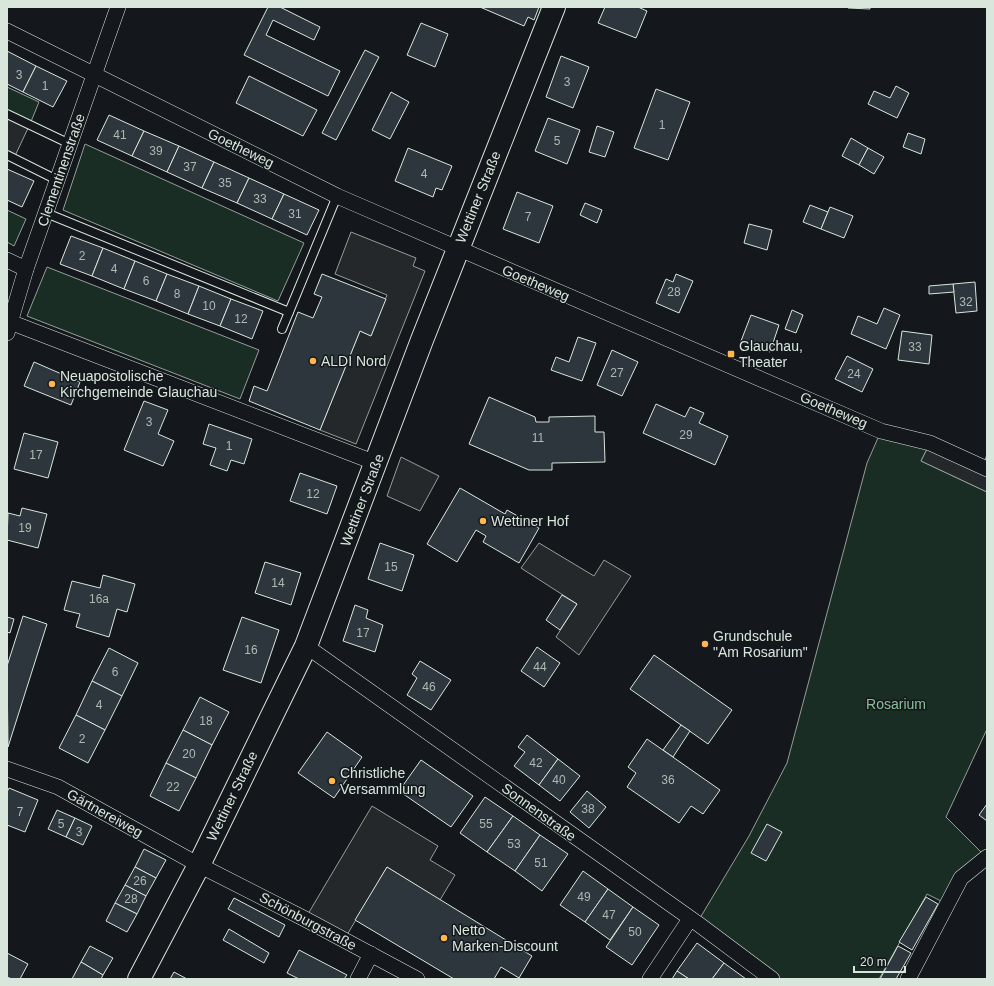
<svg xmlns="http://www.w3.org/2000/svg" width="994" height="986" font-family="Arial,sans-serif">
	<rect width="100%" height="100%" fill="#14181c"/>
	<g fill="#1a2d24" stroke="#939e99">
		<polygon points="7,87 39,102 30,124 7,114"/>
		<polygon points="85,144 304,243 278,301 63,210"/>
		<polygon points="7,210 26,219 14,246 7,242"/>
		<polygon points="47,267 259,350 240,399 27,316"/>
		<polygon points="881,431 930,443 921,461 987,492 987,729 946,817 986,857 947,904 927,894 879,979 772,979 697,923 749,836 787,763 867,463"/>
	</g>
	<g fill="#24282b" stroke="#939e99">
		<polygon points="7,114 30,124 14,158 7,155"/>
		<polygon points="351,232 416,258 413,266 425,271 356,444 320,430 360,331 371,336 387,295 335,274"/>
		<polygon points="930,443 982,466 987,455 987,492 921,461"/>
		<polygon points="401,457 439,476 420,511 387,496"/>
		<polygon points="539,543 594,576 604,560 631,576 579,655 556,637 577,604 521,568"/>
		<polygon points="372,806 438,846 430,860 455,875 440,900 387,867 344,940 305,919"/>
	</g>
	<g fill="#2c363c" stroke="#d8e6dc">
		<polygon points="268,7 280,7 320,27 314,40 273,20 266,35 340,71 328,96 244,55"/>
		<polygon points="480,7 539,7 534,20 528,17 524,26"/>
		<polygon points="605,7 638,7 647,11 636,38 598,23"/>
		<polygon points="848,7 870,7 870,9 848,8"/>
		<polygon points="421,23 448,34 435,67 407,55"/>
		<polygon points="365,50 379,57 336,140 322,133"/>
		<polygon points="7,51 36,66 23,92 7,84"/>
		<polygon points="561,56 589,67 573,108 546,97"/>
		<polygon points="36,66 67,81 53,107 23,92"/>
		<polygon points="249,76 317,110 303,136 236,103"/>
		<polygon points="896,86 909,93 897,118 868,104 874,91 890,98"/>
		<polygon points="656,89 690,102 668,160 634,148"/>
		<polygon points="391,92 409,102 390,139 372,130"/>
		<polygon points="109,115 144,131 132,156 97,140"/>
		<polygon points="548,118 580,130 567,164 535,151"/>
		<polygon points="597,126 614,132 605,157 589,152"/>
		<polygon points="144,131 179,146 167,172 132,156"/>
		<polygon points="908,133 925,139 921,154 903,147"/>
		<polygon points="851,138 868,148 859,165 842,156"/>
		<polygon points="179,146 214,162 202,188 167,172"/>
		<polygon points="408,148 452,166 442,190 436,188 433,197 395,181"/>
		<polygon points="868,148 884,157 874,174 859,165"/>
		<polygon points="214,162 249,178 237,203 202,188"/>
		<polygon points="7,169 34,181 22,207 7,200"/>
		<polygon points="249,178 284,194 272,219 237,203"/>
		<polygon points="517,192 553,206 539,243 503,229"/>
		<polygon points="284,194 319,210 307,235 272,219"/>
		<polygon points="585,203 602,210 597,223 580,215"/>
		<polygon points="810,205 828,212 821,229 803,222"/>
		<polygon points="830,207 853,216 844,238 821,229"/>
		<polygon points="749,224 772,230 767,250 744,243"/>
		<polygon points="71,236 103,248 92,276 60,264"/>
		<polygon points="103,248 135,261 124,289 92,276"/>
		<polygon points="135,261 167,274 156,301 124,289"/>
		<polygon points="167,274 199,286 188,314 156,301"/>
		<polygon points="322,274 386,299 371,336 360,331 320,430 249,401 254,386 267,391 298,312 313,318 322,297 314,294"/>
		<polygon points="676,274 693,281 679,313 656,303 666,279 673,282"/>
		<polygon points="975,282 977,311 956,313 953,284"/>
		<polygon points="953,284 954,292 929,294 929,286"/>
		<polygon points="199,286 231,299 220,326 188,314"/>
		<polygon points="231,299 263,311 252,339 220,326"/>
		<polygon points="884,308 900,315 886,349 851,334 858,316 877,324"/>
		<polygon points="792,310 803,315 796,333 785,329"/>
		<polygon points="751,315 779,325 770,352 741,341"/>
		<polygon points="902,331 932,335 929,364 898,360"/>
		<polygon points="578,337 596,343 582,381 551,370 556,357 569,362"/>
		<polygon points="612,350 638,362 622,396 597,385"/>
		<polygon points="847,356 873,369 862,392 835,379"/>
		<polygon points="34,362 80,382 71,405 24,386"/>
		<polygon points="489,397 535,417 536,422 549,422 549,417 595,416 595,432 604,432 605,462 552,463 552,470 529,470 469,444"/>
		<polygon points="144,401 168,410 158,434 174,441 163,466 124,450"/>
		<polygon points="656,404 685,417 690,407 704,413 699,423 728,436 715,465 643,433"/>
		<polygon points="209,424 252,439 244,464 231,460 227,471 210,465 216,448 203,444"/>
		<polygon points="24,433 58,442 48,478 14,469"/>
		<polygon points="300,473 337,486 327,514 290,501"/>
		<polygon points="460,488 505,514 507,510 539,528 519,563 483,542 486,536 476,530 457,562 427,544"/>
		<polygon points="22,508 47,514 38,548 7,540 8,513 20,516"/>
		<polygon points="380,543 414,555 402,591 368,579"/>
		<polygon points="265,562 301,573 291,605 255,593"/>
		<polygon points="103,575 135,584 127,612 117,609 109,637 76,627 80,614 64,610 72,581 100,588"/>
		<polygon points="562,595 577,604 560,630 546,620"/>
		<polygon points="355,605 368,610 366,618 383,625 375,652 343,641"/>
		<polygon points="23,616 47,624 8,747 7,666"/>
		<polygon points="7,617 14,619 10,633 7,632"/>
		<polygon points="242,617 279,630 261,683 223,670"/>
		<polygon points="537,647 560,663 544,687 521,671"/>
		<polygon points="109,648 138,663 122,696 92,681"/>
		<polygon points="654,655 732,710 708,744 630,689"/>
		<polygon points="420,661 451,680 431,710 407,695 417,678 412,674"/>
		<polygon points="92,681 122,696 105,730 76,715"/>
		<polygon points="200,697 229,712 212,745 183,730"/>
		<polygon points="76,715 105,730 88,763 59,748"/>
		<polygon points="681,725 690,731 673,757 663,750"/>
		<polygon points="183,730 212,745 196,778 166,763"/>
		<polygon points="327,732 362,757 334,798 298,773"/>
		<polygon points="527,735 558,759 539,785 514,766 525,752 518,747"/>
		<polygon points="647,739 720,790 703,814 691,806 679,823 627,787 636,773 628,767"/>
		<polygon points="558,759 580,776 560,801 539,785"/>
		<polygon points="421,760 473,796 451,827 399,791"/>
		<polygon points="166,763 196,778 179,811 150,796"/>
		<polygon points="9,788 38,800 25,832 7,825 7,792"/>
		<polygon points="587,791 606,807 589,828 570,812"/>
		<polygon points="485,797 513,816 487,852 460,833"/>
		<polygon points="987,804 987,821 979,815"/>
		<polygon points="57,810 75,818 66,837 48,829"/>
		<polygon points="513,816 540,835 515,871 487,852"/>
		<polygon points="75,818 92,826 83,845 66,837"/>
		<polygon points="767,824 782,832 766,861 751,853"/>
		<polygon points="540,835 568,854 542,891 515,871"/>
		<polygon points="144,849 166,860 156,878 135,867"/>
		<polygon points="135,867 156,878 146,896 125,885"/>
		<polygon points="387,867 532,956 519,978 501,967 494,979 454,979 355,920"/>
		<polygon points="583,871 608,889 585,922 560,905"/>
		<polygon points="125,885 146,896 137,914 115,903"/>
		<polygon points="608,889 633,907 610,940 585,922"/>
		<polygon points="926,897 938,904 912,950 899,942"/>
		<polygon points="234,898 285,925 279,937 228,909"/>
		<polygon points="115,903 137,914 127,932 106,921"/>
		<polygon points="633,907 659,925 632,965 606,947"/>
		<polygon points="229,929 269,953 264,963 223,940"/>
		<polygon points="697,943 724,963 712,979 689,979 677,971"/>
		<polygon points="90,946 113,958 103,975 81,962"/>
		<polygon points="898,946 911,953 896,979 880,979"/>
		<polygon points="299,950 347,975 344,979 299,979 287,973"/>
		<polygon points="7,953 28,964 20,979 12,979 7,977"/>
		<polygon points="81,962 103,975 101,979 72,979"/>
		<polygon points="724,963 746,979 712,979"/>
		<polygon points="677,971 689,979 672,979"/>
		<polygon points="174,972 187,979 170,979"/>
	</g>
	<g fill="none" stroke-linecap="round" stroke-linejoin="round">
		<defs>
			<g id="lane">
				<polyline points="7,114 70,144"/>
				<polyline points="7,155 57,180"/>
				<polyline points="46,213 289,312"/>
				<polyline points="282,329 337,196"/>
			</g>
			<g id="street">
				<polyline points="7,31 337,196 881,431 930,443 987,469"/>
				<polyline points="7,260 26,269"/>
				<polyline points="10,322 376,463"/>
				<polyline points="7,333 26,269 118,7"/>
				<polyline points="306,646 697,923 772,979"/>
				<polyline points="7,769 58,787 199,865 305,919 417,979"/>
				<polyline points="358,979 371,954"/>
				<polyline points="650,979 690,919"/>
				<polyline points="908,979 961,878 987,857"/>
			</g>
			<polyline id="secondary" points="139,979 199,865 306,646 422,340 554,7"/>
		</defs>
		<use href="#lane" stroke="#d8e6dc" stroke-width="10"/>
		<use href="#street" stroke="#d8e6dc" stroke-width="16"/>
		<use href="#secondary" stroke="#d8e6dc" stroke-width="24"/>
		<use href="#lane" stroke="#14181c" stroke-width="8"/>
		<use href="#street" stroke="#14181c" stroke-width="15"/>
		<use href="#secondary" stroke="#14181c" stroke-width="22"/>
	</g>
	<g fill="#ffb74d" stroke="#14181c" stroke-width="1.5">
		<rect x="727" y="350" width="8" height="8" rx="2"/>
		<circle cx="313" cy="361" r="4"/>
		<circle cx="52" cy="384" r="4"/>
		<circle cx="483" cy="521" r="4"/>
		<circle cx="705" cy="644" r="4"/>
		<circle cx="332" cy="781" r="4"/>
		<circle cx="444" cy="938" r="4"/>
	</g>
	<g text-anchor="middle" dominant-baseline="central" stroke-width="3" stroke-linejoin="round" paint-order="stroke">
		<g font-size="12" fill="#adbab4">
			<text x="19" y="75">3</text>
			<text x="567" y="82">3</text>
			<text x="45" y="86">1</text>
			<text x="662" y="125">1</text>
			<text x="120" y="135">41</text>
			<text x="557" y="141">5</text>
			<text x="156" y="151">39</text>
			<text x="190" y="167">37</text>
			<text x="424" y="174">4</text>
			<text x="225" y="183">35</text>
			<text x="260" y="199">33</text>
			<text x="295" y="214">31</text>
			<text x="528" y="217">7</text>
			<text x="82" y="256">2</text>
			<text x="114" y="269">4</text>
			<text x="146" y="281">6</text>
			<text x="674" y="292">28</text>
			<text x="177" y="294">8</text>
			<text x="966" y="302">32</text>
			<text x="209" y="306">10</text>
			<text x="241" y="319">12</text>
			<text x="915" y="347">33</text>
			<text x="617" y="373">27</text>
			<text x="854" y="374">24</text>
			<text x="149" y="422">3</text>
			<text x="686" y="435">29</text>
			<text x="538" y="438">11</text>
			<text x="229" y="446">1</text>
			<text x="36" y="455">17</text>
			<text x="313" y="494">12</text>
			<text x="25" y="528">19</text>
			<text x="391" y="567">15</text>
			<text x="278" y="583">14</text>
			<text x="99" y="599">16a</text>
			<text x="363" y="633">17</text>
			<text x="251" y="650">16</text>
			<text x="540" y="667">44</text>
			<text x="115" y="672">6</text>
			<text x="429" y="687">46</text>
			<text x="99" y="705">4</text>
			<text x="206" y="721">18</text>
			<text x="82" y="739">2</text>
			<text x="189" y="754">20</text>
			<text x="536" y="763">42</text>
			<text x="559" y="780">40</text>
			<text x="668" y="780">36</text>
			<text x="173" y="787">22</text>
			<text x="588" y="809">38</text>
			<text x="20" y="812">7</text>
			<text x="61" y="824">5</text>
			<text x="486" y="824">55</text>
			<text x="79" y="832">3</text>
			<text x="514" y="844">53</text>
			<text x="541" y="863">51</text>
			<text x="140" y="881">26</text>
			<text x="584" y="897">49</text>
			<text x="131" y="899">28</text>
			<text x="609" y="915">47</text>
			<text x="635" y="932">50</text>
		</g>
		<g font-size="14" fill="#d8e6dc" stroke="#14181c">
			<text transform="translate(241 148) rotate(26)">Goetheweg</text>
			<text transform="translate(61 170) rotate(-71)">Clementinenstraße</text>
			<text transform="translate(478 197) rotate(-68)">Wettiner Straße</text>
			<text transform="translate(536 283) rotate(23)">Goetheweg</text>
			<text transform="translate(834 410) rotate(23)">Goetheweg</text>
			<text transform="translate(362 500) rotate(-69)">Wettiner Straße</text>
			<text transform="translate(232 796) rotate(-64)">Wettiner Straße</text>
			<text transform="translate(539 812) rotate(36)">Sonnenstraße</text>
			<text transform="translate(105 813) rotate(29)">Gärtnereiweg</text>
			<text transform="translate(308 921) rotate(28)">Schönburgstraße</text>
		</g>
		<g font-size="14" fill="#d8e6dc" stroke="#14181c" text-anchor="start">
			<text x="739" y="346">Glauchau,<tspan x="739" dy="16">Theater</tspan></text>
			<text x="321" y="361">ALDI Nord</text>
			<text x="60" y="376">Neuapostolische<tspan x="60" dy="16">Kirchgemeinde Glauchau</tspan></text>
			<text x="491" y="521">Wettiner Hof</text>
			<text x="713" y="636">Grundschule<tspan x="713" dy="16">"Am Rosarium"</tspan></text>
			<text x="340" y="773">Christliche<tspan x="340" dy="16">Versammlung</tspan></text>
			<text x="452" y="930">Netto<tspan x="452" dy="16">Marken-Discount</tspan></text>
		</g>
		<g font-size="14" fill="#8ac095" stroke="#14181c">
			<text x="896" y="704">Rosarium</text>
		</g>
	</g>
	<rect width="994" height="986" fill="none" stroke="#d8e6dc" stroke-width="16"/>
	<path d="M854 966v6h51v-6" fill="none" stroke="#d8e6dc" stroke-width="2"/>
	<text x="860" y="966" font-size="12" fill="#d8e6dc" stroke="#14181c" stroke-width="3" paint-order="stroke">20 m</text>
</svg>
